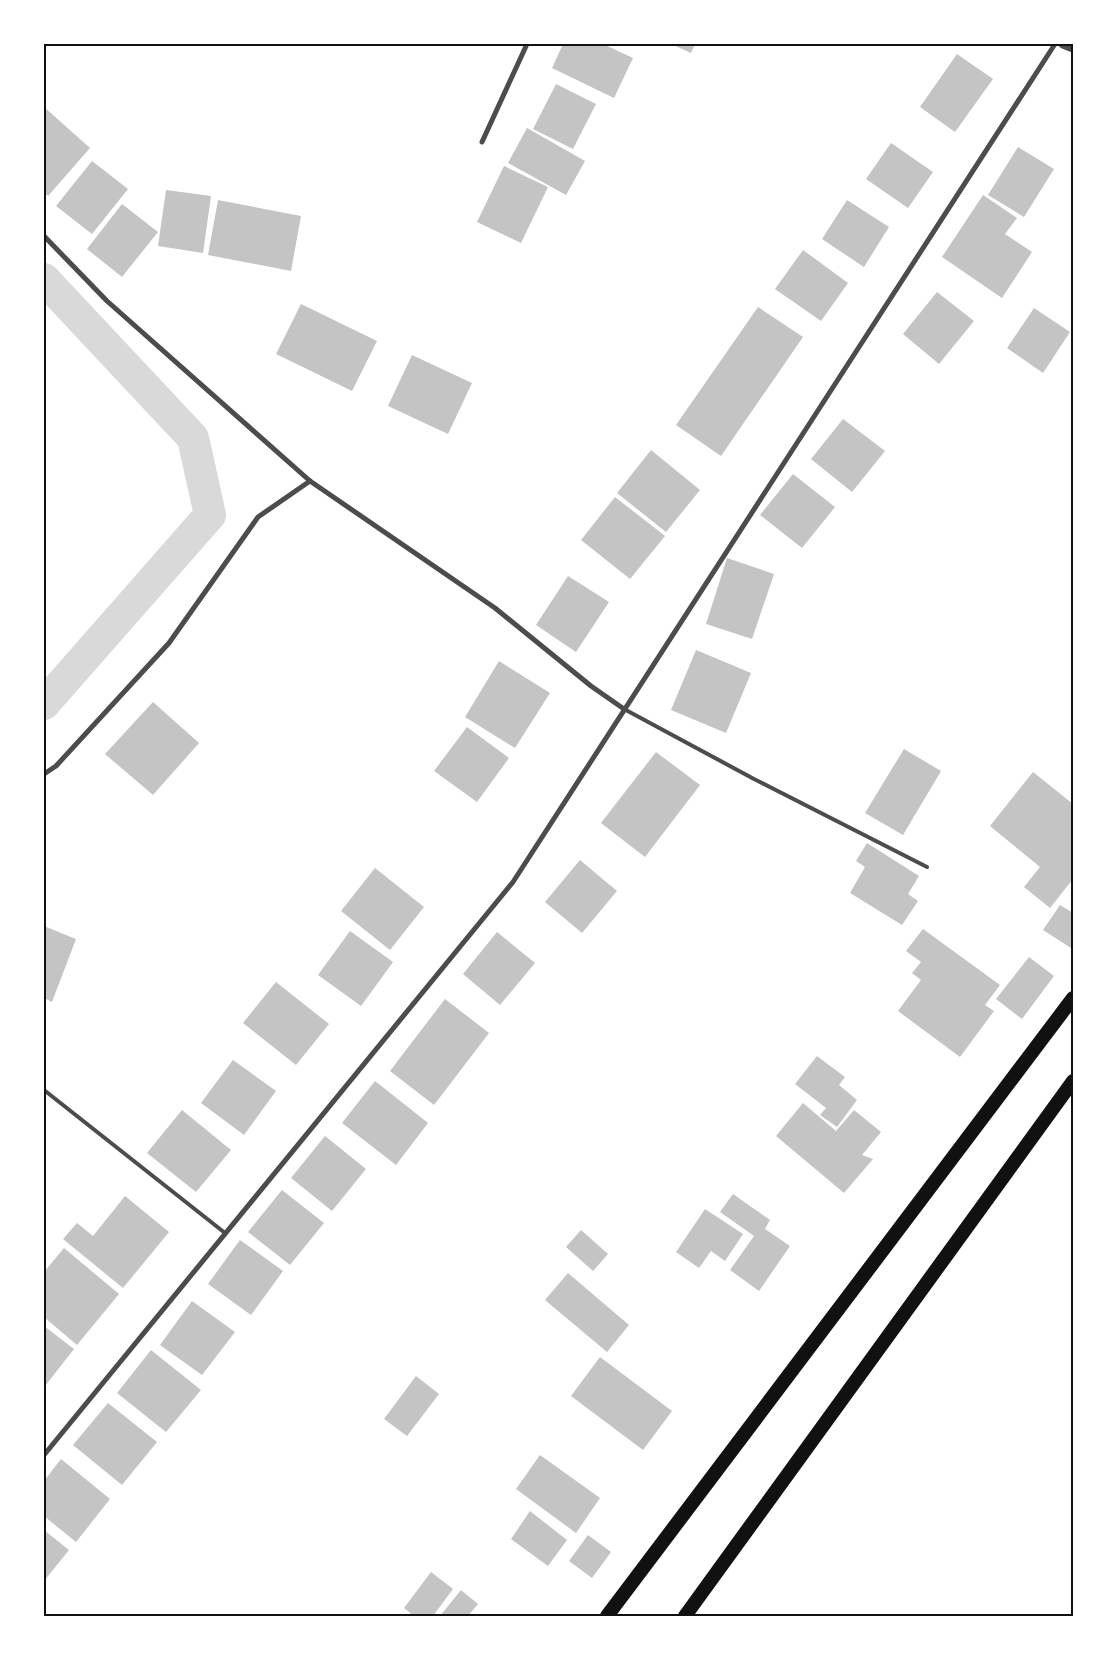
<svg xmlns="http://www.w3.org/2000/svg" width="1117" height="1660" font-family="Jost,sans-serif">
	<rect width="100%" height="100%" fill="#fff"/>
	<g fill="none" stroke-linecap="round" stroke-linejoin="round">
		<polyline stroke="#d9d9d9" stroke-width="32" points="44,279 193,438 210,515 44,704"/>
	</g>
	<g fill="#c4c4c4">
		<polygon points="563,44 603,44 633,58 614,98 552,68"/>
		<polygon points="671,44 695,44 691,53"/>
		<polygon points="957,54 993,79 955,132 920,107"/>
		<polygon points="556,84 596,104 573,149 533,129"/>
		<polygon points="44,107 90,148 48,196 44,192"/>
		<polygon points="527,128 585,161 566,195 508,163"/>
		<polygon points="891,143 933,172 908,208 866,179"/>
		<polygon points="1018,147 1054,169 1024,217 988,195"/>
		<polygon points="92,161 128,189 92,234 56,206"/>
		<polygon points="504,166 548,187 521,243 477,222"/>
		<polygon points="166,190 211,196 203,253 158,246"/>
		<polygon points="983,195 1017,218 1005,234 1032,252 1002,298 942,257"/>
		<polygon points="218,200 301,216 291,271 208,255"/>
		<polygon points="847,200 889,227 864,267 822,239"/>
		<polygon points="122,204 158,232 122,277 87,249"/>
		<polygon points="803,250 848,283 821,321 775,289"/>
		<polygon points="937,292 974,321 939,364 903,334"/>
		<polygon points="301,304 377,341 352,391 276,354"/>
		<polygon points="758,307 803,337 721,456 676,425"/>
		<polygon points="1034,308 1070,332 1043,373 1007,348"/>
		<polygon points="412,355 472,383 448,434 388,406"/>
		<polygon points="843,419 885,451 852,492 811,459"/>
		<polygon points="651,450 700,490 666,532 617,493"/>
		<polygon points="793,474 835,507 802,548 760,515"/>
		<polygon points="615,497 665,536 630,579 581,540"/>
		<polygon points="727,558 774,574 752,639 706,624"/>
		<polygon points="568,576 609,602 576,652 536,625"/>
		<polygon points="696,650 751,673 726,733 671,710"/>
		<polygon points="499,661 550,693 515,748 465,717"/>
		<polygon points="153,702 199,743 153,795 105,754"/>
		<polygon points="467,727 509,758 477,802 434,771"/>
		<polygon points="904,749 941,771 903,835 865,813"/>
		<polygon points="656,752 700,785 645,857 601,823"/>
		<polygon points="1033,772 1073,804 1073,879 1050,908 1024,887 1040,867 990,826"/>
		<polygon points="867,843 919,876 908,894 918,901 902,925 850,893 865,867 856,861"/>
		<polygon points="580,860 617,891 582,933 545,902"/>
		<polygon points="375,868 424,907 390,950 341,911"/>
		<polygon points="1060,905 1073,913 1073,945 1071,948 1043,930"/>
		<polygon points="44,926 76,939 52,1002 44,998"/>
		<polygon points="923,929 1000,985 985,1005 994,1011 960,1057 898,1011 921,980 912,973 921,962 906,951"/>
		<polygon points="350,931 393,962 361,1006 318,975"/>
		<polygon points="497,932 535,963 500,1005 463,974"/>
		<polygon points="1029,957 1054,976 1022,1019 996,999"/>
		<polygon points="276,982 329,1024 296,1065 243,1023"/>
		<polygon points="445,999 489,1033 434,1105 390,1071"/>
		<polygon points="817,1056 845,1077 839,1085 857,1100 837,1127 820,1115 826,1108 795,1084"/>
		<polygon points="233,1060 276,1091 244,1135 201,1103"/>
		<polygon points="375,1081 428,1123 396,1165 342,1123"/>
		<polygon points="803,1103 836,1131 854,1110 881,1132 862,1155 873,1159 844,1193 776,1136"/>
		<polygon points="182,1110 231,1150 196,1192 147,1153"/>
		<polygon points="325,1136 366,1169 332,1211 291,1178"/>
		<polygon points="282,1190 324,1223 290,1265 248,1232"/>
		<polygon points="733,1194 770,1220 765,1229 790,1246 759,1291 730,1270 754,1236 720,1212"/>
		<polygon points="125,1196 169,1232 123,1288 63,1239 77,1223 93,1236"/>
		<polygon points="705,1209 743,1234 725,1261 711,1251 699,1268 676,1252"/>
		<polygon points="581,1230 608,1254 593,1271 566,1247"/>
		<polygon points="240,1240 283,1271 251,1315 208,1284"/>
		<polygon points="64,1248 119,1294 77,1345 44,1317 44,1272"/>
		<polygon points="568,1273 629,1325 607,1352 545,1300"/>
		<polygon points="192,1301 235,1332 202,1375 160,1345"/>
		<polygon points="44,1326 74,1349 45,1386 44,1385"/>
		<polygon points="151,1350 201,1390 166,1432 117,1393"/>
		<polygon points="600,1357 672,1411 643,1450 571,1396"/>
		<polygon points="416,1376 439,1394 407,1436 384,1419"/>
		<polygon points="108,1403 157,1442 122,1485 73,1445"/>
		<polygon points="540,1455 600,1498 576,1533 516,1489"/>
		<polygon points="61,1459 110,1499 76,1542 44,1516 44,1481"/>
		<polygon points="530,1511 567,1540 548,1566 511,1539"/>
		<polygon points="44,1530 69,1550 44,1581"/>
		<polygon points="588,1535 611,1552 592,1578 569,1561"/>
		<polygon points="431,1572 453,1589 433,1616 414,1616 404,1608"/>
		<polygon points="461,1590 478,1604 468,1616 440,1616"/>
	</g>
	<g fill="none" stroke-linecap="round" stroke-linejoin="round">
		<g stroke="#4c4c4c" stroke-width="4">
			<polyline points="624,709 754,779 927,867"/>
			<polyline points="44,1090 225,1233"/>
		</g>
		<g stroke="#4c4c4c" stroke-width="5">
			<polyline points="482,142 527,44"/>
			<polyline points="44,236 107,301 310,481 495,608 591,686 624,709"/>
			<polyline points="44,774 56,766 169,643 258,517 310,481"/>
			<polyline points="44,1455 513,882 1055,44"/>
		</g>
		<polyline stroke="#4c4c4c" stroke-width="9" points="1063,44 1073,48"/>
		<g stroke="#111" stroke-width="14">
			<polyline points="607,1616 1073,998"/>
			<polyline points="685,1616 1073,1081"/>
		</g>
	</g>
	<rect width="1117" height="1660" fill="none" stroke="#ffffff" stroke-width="90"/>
	<rect x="45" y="45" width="1027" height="1570" fill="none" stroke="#111" stroke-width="2"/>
</svg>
